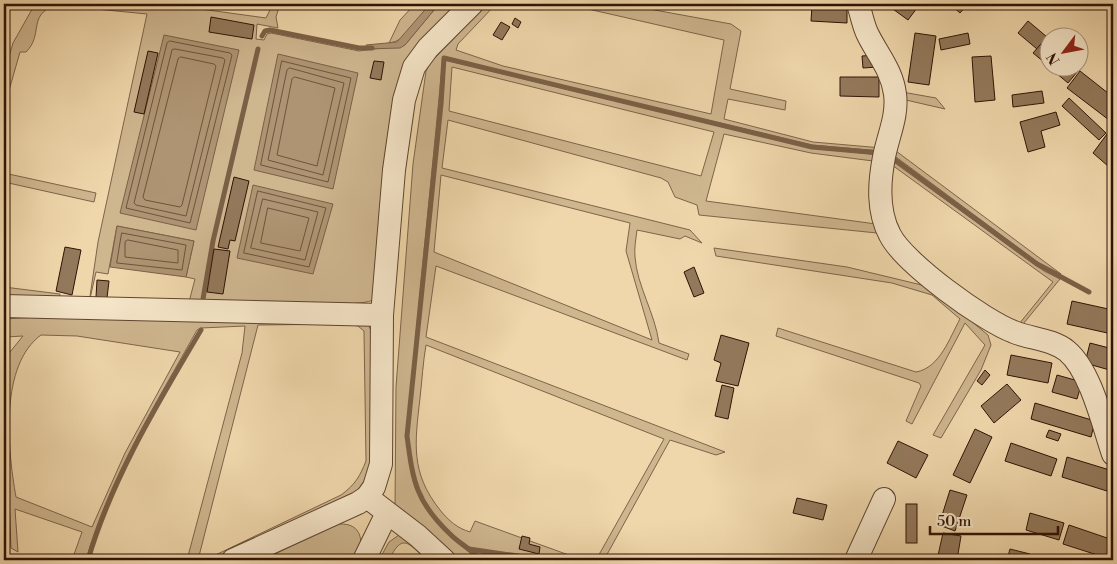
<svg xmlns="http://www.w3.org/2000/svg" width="1117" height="564" font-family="'Libre Bodoni',serif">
	<rect width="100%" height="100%" fill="#efd7ab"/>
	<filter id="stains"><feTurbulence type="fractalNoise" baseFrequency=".004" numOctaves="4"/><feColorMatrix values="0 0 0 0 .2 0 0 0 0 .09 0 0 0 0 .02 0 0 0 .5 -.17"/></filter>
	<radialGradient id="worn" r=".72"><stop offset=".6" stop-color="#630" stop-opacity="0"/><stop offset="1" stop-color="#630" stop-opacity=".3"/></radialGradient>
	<g fill="#ceb68f" stroke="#7e644a" fill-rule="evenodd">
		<path d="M35 4 149 6 164 4 266 18 273 4H280L276 17 278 28 257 24 256 39 264 40 267 34 271 33 359 51 405 45 439 4H465L411 62 373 300C356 309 218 303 189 302L195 279 186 277 194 241 117 226 108 274 96 272 89 303 98 242 147 14 55 5C27 16 44 34 26 52H20L4 108V73L13 43ZM257 49 259 50 214 241 204 299H202L212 241Z"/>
		<path d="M415 4H430C419 17 407 41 389 43L400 20Z"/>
		<path d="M487 4H496L458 44 456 50 503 66 711 114 724 40 566 4H622L731 24 741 31 730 89 786 101 785 110 728 99 724 119 813 142 882 148V151L812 145 443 57 406 436C412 487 414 501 452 538 460 546 471 552 478 560H452L395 508 396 387 413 164 426 71 431 62Z"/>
		<path d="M445 60 811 148 881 155 877 233 699 215 697 205 675 197 668 182 661 178 448 120 442 168 690 230 702 243 685 236 680 239 637 230C636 239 634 248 635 257 637 286 655 313 659 343L689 354 687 360 436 266 426 337 725 452 716 455 670 440 604 560H596L664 439 426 345C423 362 422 381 420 398 415 443 410 472 440 510 449 521 457 528 470 532L475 521 577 558 590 560H558L468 548 441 524 423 502 412 467 408 436 442 104ZM452 67 714 132 701 176 449 111ZM724 134 811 153 873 161 876 224 706 201ZM441 175 630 223 626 251 652 340 434 252Z"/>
		<path d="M902 92 936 98 945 109 906 100 900 136 896 151 1061 274 1039 263 896 157 893 158 895 163 1044 271 1060 279 1019 329 998 322 978 309 1019 324 1053 282 892 165C888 172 889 180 889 188 887 223 903 245 926 270 890 239 875 208 889 159 895 137 903 116 902 92Z"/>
		<polygon points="4,173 96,193 94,202 4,182"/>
		<path d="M714 248 847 267 930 287 988 335 991 345 981 370 941 438 933 435 985 345 965 323 912 424 906 421 921 386 919 383 776 336 778 328 916 372C940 368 950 337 960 319L932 295 892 283 716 256Z"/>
		<polygon points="4,287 60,294 59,300 4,300"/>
		<path d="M39 317 328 319 363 322 368 324 375 340 373 462C368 481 359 490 344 503L223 560H205L341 495C355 485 360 476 366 461L364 331 358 326 349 324 258 325 198 560H187L242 353 245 326 201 328 197 330C156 404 109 478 86 560H72L82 532 15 509 18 552 11 548 9 497 4 457V370L10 352 23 336 6 337 4 344V319ZM41 335 77 336 180 352 125 453 92 527 16 497C7 447 0 365 41 335Z"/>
		<path d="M339 524C363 523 363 542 359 560H262Z"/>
		<path d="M399 535 433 560H426C408 542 402 533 389 560H379L389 542Z"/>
		<polygon points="473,552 531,560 481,560"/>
	</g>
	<g fill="#ae9472" stroke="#7b6046">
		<polygon points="430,4 439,4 405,45 400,48 366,49 366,45 397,42"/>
		<polygon points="164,35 239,50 196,230 120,213"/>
		<polygon points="278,54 358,73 333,189 254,170"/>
		<polygon points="253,185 333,204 313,274 237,258"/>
		<polygon points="117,226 194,241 186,277 110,267"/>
	</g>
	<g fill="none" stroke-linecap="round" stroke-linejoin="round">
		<g stroke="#6e543b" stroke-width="1">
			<polygon points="170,41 230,53 232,55 190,223 126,208 167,43"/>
			<polygon points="175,49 223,58 225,60 186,216 136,205 134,203 172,50"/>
			<polygon points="181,57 214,64 216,66 182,205 180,207 145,200 143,197 178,59"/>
			<polygon points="282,61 351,78 328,182 261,165"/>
			<polygon points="290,68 344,83 323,175 268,160 287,70"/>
			<polygon points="295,77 335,88 317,166 277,155 292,79"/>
			<polygon points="258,191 326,208 309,267 244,253"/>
			<polygon points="263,199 318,212 305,260 251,248"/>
			<polygon points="268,208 309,218 300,251 261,243"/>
			<polygon points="122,233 186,245 182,270 117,263"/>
			<polygon points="128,240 178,250 178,263 125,257 125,242"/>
		</g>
		<g stroke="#7b6046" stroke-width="5">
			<polyline points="262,36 265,31 270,30 359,48 372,48"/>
			<polyline points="894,159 1037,264 1089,292"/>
			<polyline points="203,299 213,241 258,49"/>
			<polyline points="469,549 545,560"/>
			<path d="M88 560C112 478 158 403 201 330"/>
			<path d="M480 560C473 550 460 544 451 535 416 502 413 482 407 436L441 104 444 58 812 147 880 153"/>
		</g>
	</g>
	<g fill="#93795b" stroke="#2f1304">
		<polygon points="886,4 912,4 917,8 908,20"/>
		<polygon points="950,4 968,4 960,13"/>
		<polygon points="812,6 847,7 847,23 811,21"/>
		<polygon points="211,17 254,25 252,39 209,32"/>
		<polygon points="515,18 521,22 518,28 512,24"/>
		<polygon points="1028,21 1047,37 1037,49 1018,33"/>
		<polygon points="501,22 510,27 502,40 493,35"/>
		<polygon points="915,33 936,36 929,85 908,82"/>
		<polygon points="968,33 970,44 941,50 939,39"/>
		<polygon points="1047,37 1050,39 1050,67 1033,53"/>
		<polygon points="148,51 158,53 144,114 134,112"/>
		<polygon points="876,55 877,67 863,68 862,56"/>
		<polygon points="991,56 995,100 975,102 972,57"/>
		<polygon points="374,61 384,62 381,80 370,78"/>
		<polygon points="1080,65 1082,66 1068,83 1050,68 1080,68"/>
		<polygon points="1080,71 1113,97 1113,123 1067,88"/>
		<polygon points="840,77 879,77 879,97 840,96"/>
		<polygon points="1042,91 1044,103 1013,107 1012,95"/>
		<polygon points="1069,98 1106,133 1099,140 1062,106"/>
		<polygon points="1056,112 1060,125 1041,131 1045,147 1028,152 1020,122"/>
		<polygon points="1107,134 1113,139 1113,160 1108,166 1093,153"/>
		<polygon points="234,177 249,181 235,241 230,240 228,249 218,247"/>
		<polygon points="65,247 81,250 72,295 56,291"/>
		<polygon points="214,249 230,251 223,294 207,292"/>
		<polygon points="694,267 704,293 694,297 684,272"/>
		<polygon points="97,280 109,281 107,298 96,297"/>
		<polygon points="1072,301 1113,310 1112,334 1067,324"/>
		<polygon points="721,335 749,343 738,386 716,381 721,363 714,360"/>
		<polygon points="1090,343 1113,349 1113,371 1085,363"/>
		<polygon points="1011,355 1052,363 1048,383 1007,375"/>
		<polygon points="985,370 990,375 982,385 977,381"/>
		<polygon points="1057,375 1082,382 1077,399 1052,392"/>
		<polygon points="1007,384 1021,400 994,423 981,406"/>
		<polygon points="722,385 734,388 728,419 715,416"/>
		<polygon points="1035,403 1095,421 1091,437 1031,419"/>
		<polygon points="975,429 992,437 970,483 953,475"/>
		<polygon points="1049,430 1061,434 1058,441 1046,437"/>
		<polygon points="898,441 928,455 916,478 887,463"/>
		<polygon points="1011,443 1057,459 1051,476 1005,461"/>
		<polygon points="1067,457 1113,471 1107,491 1062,477"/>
		<polygon points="950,490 967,495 955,531 939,525"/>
		<polygon points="797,498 827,505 823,520 793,513"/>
		<rect x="906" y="504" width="11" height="39"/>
		<polygon points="1030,513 1064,523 1059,540 1026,530"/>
		<polygon points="1069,525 1113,540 1113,560 1063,544"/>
		<polygon points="943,533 961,536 957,560 937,560"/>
		<polygon points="522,536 530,538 529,544 540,547 539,554 519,549"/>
		<polygon points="1010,549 1030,554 1029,560 1007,560"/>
	</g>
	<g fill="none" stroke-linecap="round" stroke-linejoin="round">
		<defs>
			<g id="minor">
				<path d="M858 4C861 13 863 24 867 33 877 54 892 70 895 94 898 116 888 136 884 157 879 183 877 211 890 235 904 263 984 321 1014 332 1031 339 1052 339 1067 351 1091 371 1103 425 1113 454"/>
				<polyline points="4,306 382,315"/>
				<polyline points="367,497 418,536 444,560"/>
				<polyline points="233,560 358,503 367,497 374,487 381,464 382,315 394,170 404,100 414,67 428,48 472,4"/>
				<polyline points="364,560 387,513"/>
				<polyline points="856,560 884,499"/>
			</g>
		</defs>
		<use href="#minor" stroke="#5f442e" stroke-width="24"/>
		<use href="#minor" stroke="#f5e5c8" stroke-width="22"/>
	</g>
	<rect width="1117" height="564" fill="none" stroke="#efd7ab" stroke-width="20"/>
	<rect x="5" y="5" width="1107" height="554" fill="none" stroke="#2f1304" stroke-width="2.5"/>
	<rect x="10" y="10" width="1097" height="544" fill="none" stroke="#2f1304"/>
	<g transform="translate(1064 52) rotate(238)"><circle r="24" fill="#f5e5c8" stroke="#a6917a"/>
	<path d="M0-4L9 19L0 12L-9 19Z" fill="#8f2418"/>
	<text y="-8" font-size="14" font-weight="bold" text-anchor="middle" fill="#2f1304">N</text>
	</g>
	<path d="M930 526v8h128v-8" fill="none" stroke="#2f1304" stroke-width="2.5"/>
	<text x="937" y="526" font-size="15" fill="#2f1304" stroke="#f5e5c8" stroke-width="4" paint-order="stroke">50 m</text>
	<rect width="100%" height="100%" filter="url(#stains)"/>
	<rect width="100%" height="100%" fill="url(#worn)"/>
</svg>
